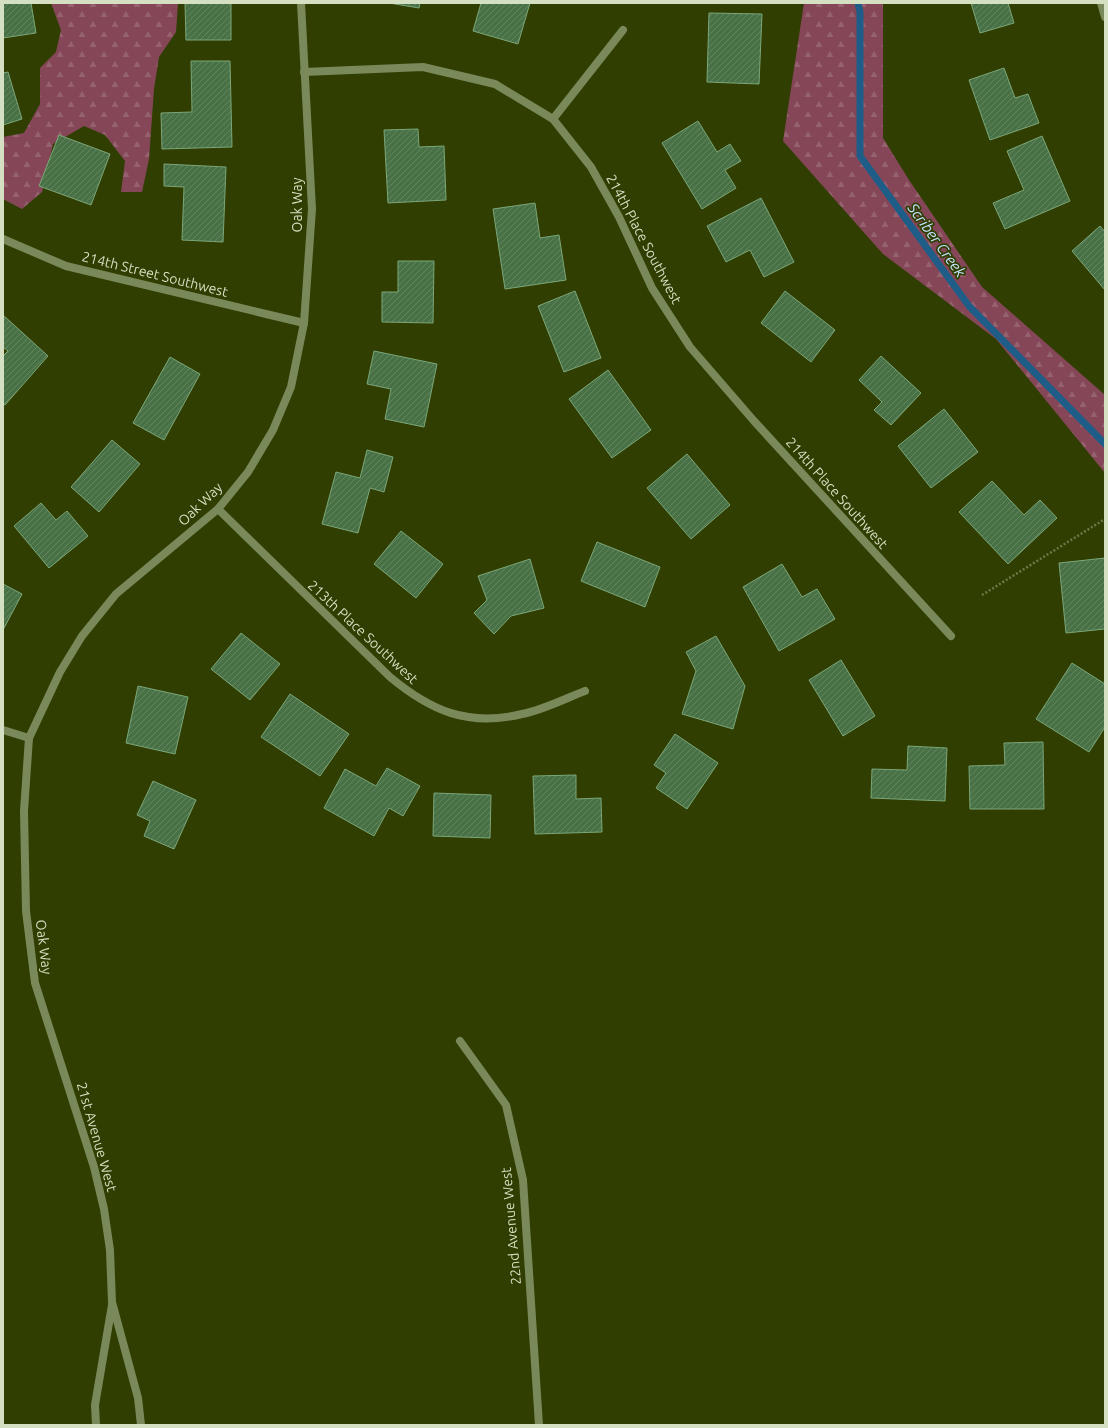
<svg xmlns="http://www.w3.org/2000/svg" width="1108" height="1428" font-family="Ubuntu,sans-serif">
	<defs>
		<pattern id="forest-firs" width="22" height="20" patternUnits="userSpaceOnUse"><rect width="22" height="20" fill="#854758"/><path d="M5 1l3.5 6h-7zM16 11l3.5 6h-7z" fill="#95616e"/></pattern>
		<pattern id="building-hatch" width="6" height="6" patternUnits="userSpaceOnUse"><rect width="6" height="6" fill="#487146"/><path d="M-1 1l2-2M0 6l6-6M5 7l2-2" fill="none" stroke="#62855f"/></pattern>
	</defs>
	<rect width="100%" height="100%" fill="#303e02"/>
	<g fill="url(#forest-firs)">
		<polygon points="51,3 178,3 176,32 159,57 154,89 149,159 142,192 121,192 125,161 105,135 84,126 53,144 42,192 22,209 3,199 3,137 24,133 40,104 40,68 56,52 61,30"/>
		<polygon points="804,3 883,3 883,138 909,180 982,287 1105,395 1105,473 996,339 883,254 783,141"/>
	</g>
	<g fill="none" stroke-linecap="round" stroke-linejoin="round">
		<polyline stroke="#1e5d88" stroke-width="7" points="858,3 860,12 860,156 969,306 1105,444"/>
	</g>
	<g fill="url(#building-hatch)" stroke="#7ca779">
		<polygon points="3,3 31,3 36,33 3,38"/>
		<polygon points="185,3 231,3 231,40 186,40"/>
		<polygon points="389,3 420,3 419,8"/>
		<polygon points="481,3 530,3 518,44 473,31"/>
		<polygon points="971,3 1008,3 1014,23 980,33"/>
		<polygon points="709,13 762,14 759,84 707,82"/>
		<polygon points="191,61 230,61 232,147 162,149 161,113 192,112"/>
		<polygon points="1004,68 1015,98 1028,94 1039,123 990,140 969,80"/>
		<polygon points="8,72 22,119 3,125 3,73"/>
		<polygon points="698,121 717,152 730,144 741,161 725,170 736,188 702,209 662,143"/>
		<polygon points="418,129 419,147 444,146 446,200 388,203 384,130"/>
		<polygon points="59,135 110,154 91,205 39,186"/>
		<polygon points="1042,136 1070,201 1005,229 993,203 1024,190 1007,151"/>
		<polygon points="164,164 226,167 223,242 182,240 184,187 164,186"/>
		<polygon points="761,198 794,262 764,277 750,250 726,262 707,226"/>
		<polygon points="535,203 540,238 559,235 566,280 505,289 493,209"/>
		<polygon points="1100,226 1105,232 1105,290 1072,251"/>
		<polygon points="398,261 434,261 433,323 382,322 382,292 398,292"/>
		<polygon points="575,291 601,358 564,372 538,306"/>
		<polygon points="785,291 835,330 811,362 761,323"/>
		<polygon points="3,315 48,356 5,405 3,404 3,356 8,351 3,347"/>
		<polygon points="374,351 437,364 424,427 385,419 391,389 367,384"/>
		<polygon points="881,356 921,393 891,425 874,410 882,402 859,380"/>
		<polygon points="170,357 200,374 164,440 133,423"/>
		<polygon points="608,370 651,430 612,458 569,399"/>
		<polygon points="944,409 978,452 931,488 898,446"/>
		<polygon points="112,440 140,464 99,512 71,487"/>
		<polygon points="367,450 393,457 384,492 370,488 358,533 322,524 336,472 360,478"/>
		<polygon points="687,454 730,505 691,539 647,488"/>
		<polygon points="992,481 1024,515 1040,500 1057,518 1008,564 959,512"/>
		<polygon points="41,503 56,520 67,511 88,536 49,568 14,526"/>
		<polygon points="401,531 443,564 416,598 374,564"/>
		<polygon points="597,542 660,567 645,607 581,581"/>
		<polygon points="1105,558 1105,629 1066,633 1059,563"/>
		<polygon points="530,559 544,608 511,616 494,634 474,613 487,600 478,576"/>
		<polygon points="782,564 802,597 817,589 835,619 779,651 743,587"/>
		<polygon points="3,584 22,594 3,630"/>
		<polygon points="241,633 280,664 250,700 211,669"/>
		<polygon points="716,636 745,686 733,729 682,714 696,671 686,652"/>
		<polygon points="841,660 875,716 843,736 809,680"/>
		<polygon points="1072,663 1105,684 1105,727 1089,752 1036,719"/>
		<polygon points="138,686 188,697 175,754 126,743"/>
		<polygon points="290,694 349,734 320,776 261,737"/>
		<polygon points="675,734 718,763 687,809 656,788 666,773 654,765"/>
		<polygon points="1043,742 1044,809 970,809 969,766 1005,765 1004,743"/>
		<polygon points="908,746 947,748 945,801 871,798 872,769 907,770"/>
		<polygon points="387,768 420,786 403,816 389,808 374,836 324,808 345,769 376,786"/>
		<polygon points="576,775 576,799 601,798 602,832 535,834 533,776"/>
		<polygon points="153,781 196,800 174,849 144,836 150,821 137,815"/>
		<polygon points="434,793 491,795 490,838 433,836"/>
	</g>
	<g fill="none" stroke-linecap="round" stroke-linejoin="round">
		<polyline stroke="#6d7949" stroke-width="2.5" stroke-dasharray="2 2" stroke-linecap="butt" points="982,595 1105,519"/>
		<g stroke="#7a895a" stroke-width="8">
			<polyline points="304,72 423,67 495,84 553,119 591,167 619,217 652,288 690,347 754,421 951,636"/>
			<polyline points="553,119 623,30"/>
			<polyline points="3,239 66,266 304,323"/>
			<path d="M218 509 390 677C431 711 468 727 522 714 543 710 564 699 585 691"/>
			<polyline points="3,730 29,738"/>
			<polyline points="460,1041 506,1105 523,1180 539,1425"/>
		</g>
		<g stroke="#7a895a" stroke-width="8">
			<polyline points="1101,3 1105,17"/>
			<polyline points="96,1425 95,1405 112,1305"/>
			<polyline points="141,1425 138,1398 112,1302 110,1250 104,1209 94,1167 35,983 26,911 24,811 29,738 60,672 82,636 116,594 218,509 248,472 273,430 291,387 304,323 312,209 301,3"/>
		</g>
	</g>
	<g text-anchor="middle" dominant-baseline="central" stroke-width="3.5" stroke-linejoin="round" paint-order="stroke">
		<g font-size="14" fill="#d5dfc2" stroke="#303e02">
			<text transform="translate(297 205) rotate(-90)">Oak Way</text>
			<text transform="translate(644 239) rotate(62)">214th Place Southwest</text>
			<text transform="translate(155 274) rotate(14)">214th Street Southwest</text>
			<text transform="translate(837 493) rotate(48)">214th Place Southwest</text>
			<text transform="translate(200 504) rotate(-44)">Oak Way</text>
			<text transform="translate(363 632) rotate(43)">213th Place Southwest</text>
			<text transform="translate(44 947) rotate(83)">Oak Way</text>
			<text transform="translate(97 1137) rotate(74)">21st Avenue West</text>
			<text transform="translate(511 1226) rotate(-95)">22nd Avenue West</text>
		</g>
		<g font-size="15" font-style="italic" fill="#c3e4fe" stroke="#303e02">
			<text transform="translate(937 240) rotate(54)">Scriber Creek</text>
		</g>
	</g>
	<rect width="1108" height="1428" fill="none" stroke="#d5dfc2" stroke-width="8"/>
</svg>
